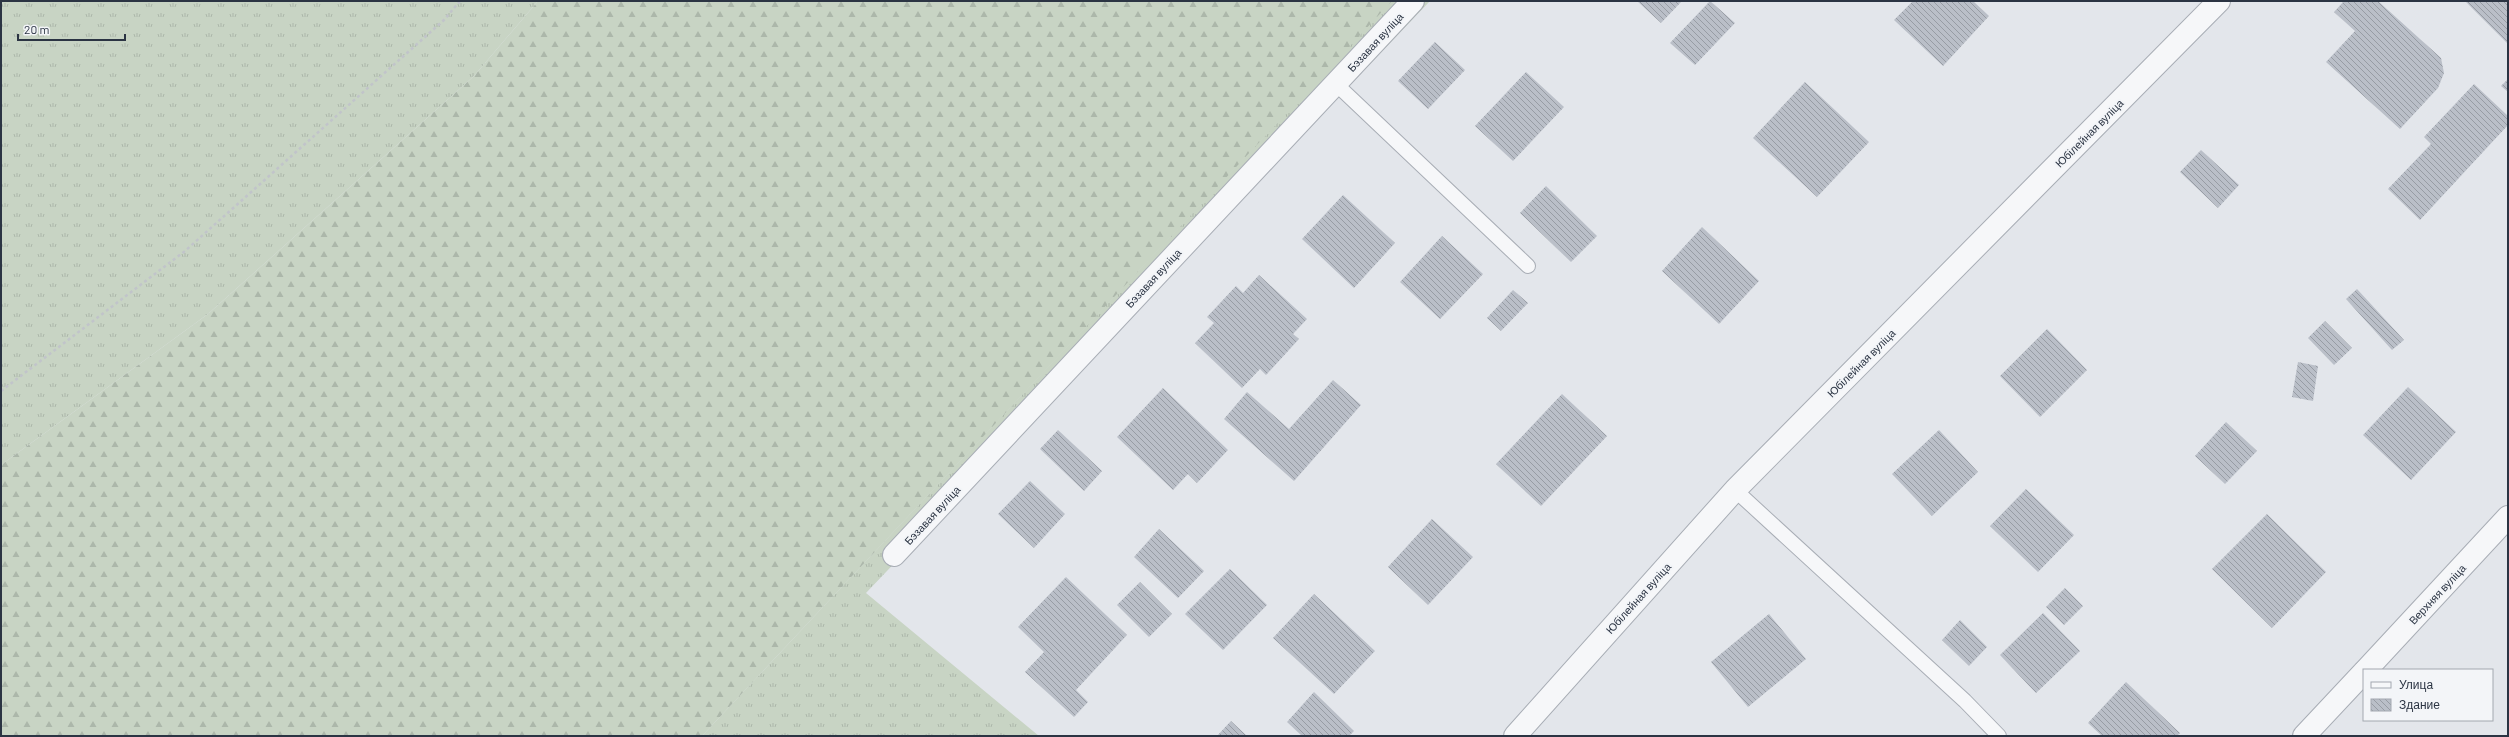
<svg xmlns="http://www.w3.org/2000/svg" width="2509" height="737" font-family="Barlow,sans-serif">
	<defs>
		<pattern id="grass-tufts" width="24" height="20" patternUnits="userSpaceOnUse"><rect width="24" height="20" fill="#c8d4c4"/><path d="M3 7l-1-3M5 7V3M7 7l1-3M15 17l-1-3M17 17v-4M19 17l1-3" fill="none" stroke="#acb7aa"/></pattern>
		<pattern id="forest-firs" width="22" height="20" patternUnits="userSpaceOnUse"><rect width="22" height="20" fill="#c8d4c4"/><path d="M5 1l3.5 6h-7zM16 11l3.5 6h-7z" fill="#acb7aa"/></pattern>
		<pattern id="building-back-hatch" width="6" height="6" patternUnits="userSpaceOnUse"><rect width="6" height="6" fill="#babfc8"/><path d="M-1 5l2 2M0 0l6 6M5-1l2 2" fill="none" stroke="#979ca4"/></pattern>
	</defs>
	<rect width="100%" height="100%" fill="#e3e6eb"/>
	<g fill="url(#grass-tufts)">
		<polygon points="1,1 538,1 474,76 208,314 1,465"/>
		<polygon points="1391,1 1430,1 866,593 1039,736 702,736"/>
	</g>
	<polygon fill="url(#forest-firs)" points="538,1 1392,1 702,736 1,736 1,465 208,314 474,76"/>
	<g fill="url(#building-back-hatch)">
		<polygon points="1637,1 1682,1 1661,23"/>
		<polygon points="1710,1 1735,23 1695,65 1670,43"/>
		<polygon points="1913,1 1973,1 1989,16 1943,66 1894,20"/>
		<polygon points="2344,1 2378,1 2441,58 2444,73 2438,88 2400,129 2326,62 2355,31 2334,12"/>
		<polygon points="2465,1 2508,1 2508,44"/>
		<polygon points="1435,42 1465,70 1428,109 1398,81"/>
		<polygon points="1526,72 1564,107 1513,161 1475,126"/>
		<polygon points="2508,79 2508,92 2501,86"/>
		<polygon points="1805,82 1869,142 1817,197 1753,138"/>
		<polygon points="2474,84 2508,116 2508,125 2420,220 2388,189 2431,144 2424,137"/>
		<polygon points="2201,150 2239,185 2218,208 2180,172"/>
		<polygon points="1546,186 1597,236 1571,262 1520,213"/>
		<polygon points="1343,195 1395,243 1354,288 1302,239"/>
		<polygon points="1702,227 1759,281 1719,324 1662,271"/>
		<polygon points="1442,236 1483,274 1440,319 1400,282"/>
		<polygon points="1259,275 1307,319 1293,334 1299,339 1266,375 1260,369 1242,388 1195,343 1214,323 1207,317 1236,286 1243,293"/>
		<polygon points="2357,289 2404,340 2392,350 2346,299"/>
		<polygon points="1513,290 1528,303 1501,331 1487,318"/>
		<polygon points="2325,321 2352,348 2334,365 2308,338"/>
		<polygon points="2047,329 2087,370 2040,417 2000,376"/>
		<polygon points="2298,362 2318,366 2313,401 2292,397"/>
		<polygon points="1333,380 1361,405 1294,481 1224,419 1247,392 1289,429"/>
		<polygon points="2408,387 2456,432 2411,480 2363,435"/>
		<polygon points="1163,388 1228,450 1197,483 1188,474 1173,490 1117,437"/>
		<polygon points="1562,394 1607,436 1541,506 1496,464"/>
		<polygon points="2226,422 2257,451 2225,484 2195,456"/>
		<polygon points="1058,430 1102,471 1084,491 1040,449"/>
		<polygon points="1939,430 1978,472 1932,516 1892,474"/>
		<polygon points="1030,481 1065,514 1034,548 998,514"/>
		<polygon points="2026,489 2074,535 2038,572 1990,526"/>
		<polygon points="2267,514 2326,572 2272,628 2212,569"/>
		<polygon points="1432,519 1473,557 1428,605 1388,567"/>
		<polygon points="1159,529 1204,571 1178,598 1134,557"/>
		<polygon points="1230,569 1267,605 1223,650 1185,614"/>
		<polygon points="1066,577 1127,635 1076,690 1088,702 1074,717 1025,672 1044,652 1018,627"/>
		<polygon points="1140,582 1172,614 1149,637 1117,605"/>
		<polygon points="2065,588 2083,606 2064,625 2046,607"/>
		<polygon points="1314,594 1375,651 1334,694 1273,638"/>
		<polygon points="2043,613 2080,651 2036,693 2000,655"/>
		<polygon points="1769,614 1806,659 1748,707 1711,662"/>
		<polygon points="1960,620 1987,647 1969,666 1942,640"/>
		<polygon points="2126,682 2180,733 2177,736 2102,736 2088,723"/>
		<polygon points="1314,692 1354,731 1349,736 1302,736 1287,722"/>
		<polygon points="1231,721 1247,736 1217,736"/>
	</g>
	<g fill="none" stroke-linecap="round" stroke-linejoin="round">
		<defs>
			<g id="service">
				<polyline points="1336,84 1528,266"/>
				<polyline points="1735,490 1965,701 1999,736"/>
			</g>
			<g id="minor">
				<polyline points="894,555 1413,1"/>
				<polyline points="2366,670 2508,517"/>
				<polyline points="1515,736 1735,490 2219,1"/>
				<polyline points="2304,736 2364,672"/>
			</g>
		</defs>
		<use href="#service" stroke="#a8adb5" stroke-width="16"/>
		<use href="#minor" stroke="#a8adb5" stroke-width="24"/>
		<polyline stroke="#c1c4ca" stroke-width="2.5" stroke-dasharray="3 3" stroke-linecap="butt" points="1,391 185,251 444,20 460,1"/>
		<use href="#service" stroke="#f6f7f9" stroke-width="14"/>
		<use href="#minor" stroke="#f6f7f9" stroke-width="22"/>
	</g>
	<g text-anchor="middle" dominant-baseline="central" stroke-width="4" stroke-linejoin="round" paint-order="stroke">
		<g font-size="11" fill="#2b3443" stroke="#f3f5f8">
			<text transform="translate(1375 42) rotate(-47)">Бэзавая вуліца</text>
			<text transform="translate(2089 133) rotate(-45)">Юбілейная вуліца</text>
			<text transform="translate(1153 278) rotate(-47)">Бэзавая вуліца</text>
			<text transform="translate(1861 363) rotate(-45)">Юбілейная вуліца</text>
			<text transform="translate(932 515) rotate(-47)">Бэзавая вуліца</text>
			<text transform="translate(2437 594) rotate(-47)">Верхняя вуліца</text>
			<text transform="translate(1638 598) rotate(-48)">Юбілейная вуліца</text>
		</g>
	</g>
	<rect width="2509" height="737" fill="none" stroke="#2b3443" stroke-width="4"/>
	<rect x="2363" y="669" width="130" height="52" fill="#f3f5f8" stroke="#a3a8b0"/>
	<rect x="2371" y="682" width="20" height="6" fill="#f6f7f9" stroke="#a3a8b0"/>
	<text x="2399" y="689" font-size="12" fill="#2b3443">Улица</text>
	<rect x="2371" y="699" width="20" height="12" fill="url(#building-back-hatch)" stroke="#a3a8b0"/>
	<text x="2399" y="709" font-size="12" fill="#2b3443">Здание</text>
	<path d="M18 34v6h107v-6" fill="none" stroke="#2b3443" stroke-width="2"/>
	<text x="24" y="34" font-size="12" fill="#2b3443" stroke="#f3f5f8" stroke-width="3" paint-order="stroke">20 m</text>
</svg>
